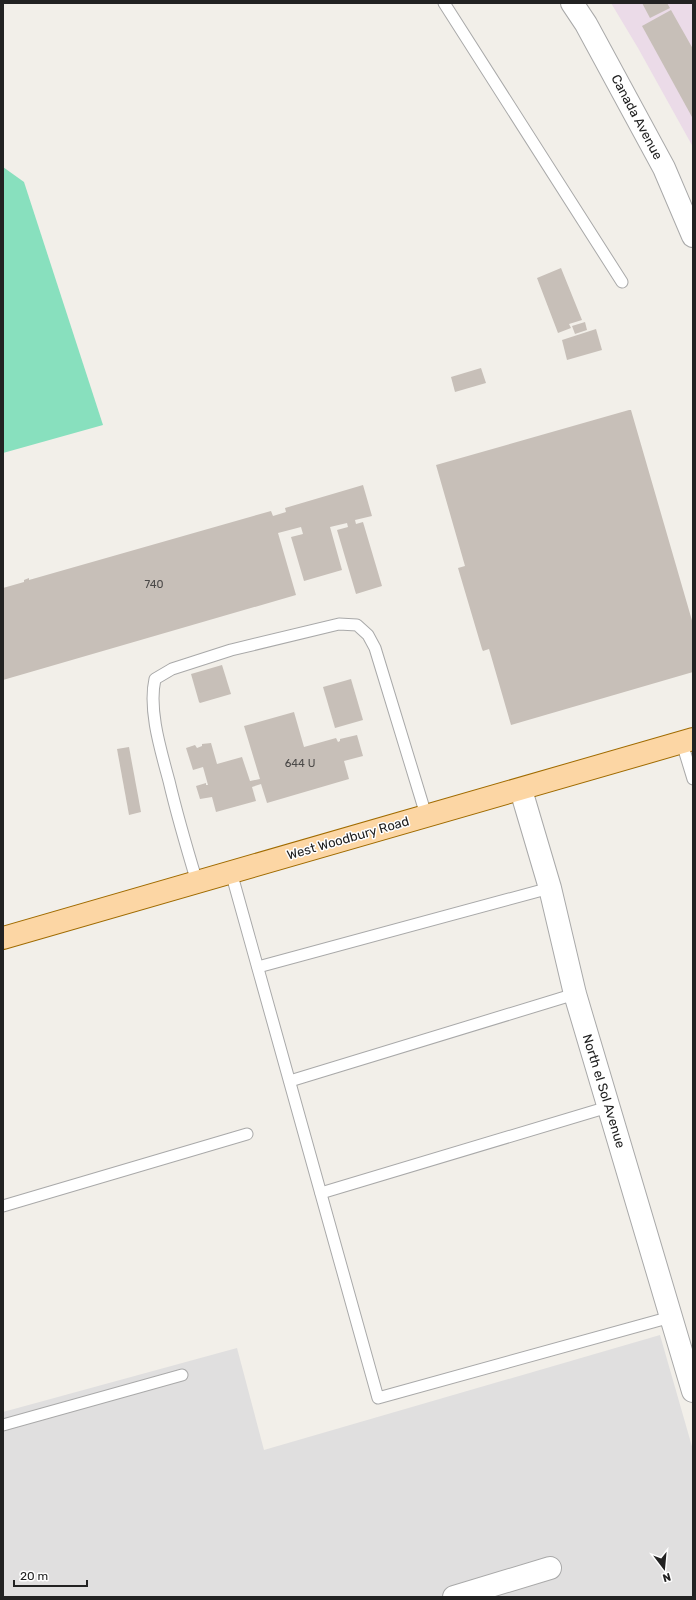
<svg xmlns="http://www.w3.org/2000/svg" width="696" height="1600" font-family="Rubik,sans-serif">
	<rect width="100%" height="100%" fill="#f2efe9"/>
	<polygon fill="#e0dfdf" points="660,1335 693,1450 693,1597 3,1597 3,1412 237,1348 264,1450"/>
	<polygon fill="#ebdbe8" points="611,3 693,3 693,147 638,48"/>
	<polygon fill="#88e0be" points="3,167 24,182 103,425 3,453"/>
	<g fill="#c7bfb8">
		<polygon points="642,3 667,3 670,8 650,18"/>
		<polygon points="671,10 693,49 692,117 642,26"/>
		<polygon points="561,268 582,320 569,324 571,328 558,333 537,278"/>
		<polygon points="585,322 587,330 575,334 572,326"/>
		<polygon points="596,329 602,350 567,360 562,340"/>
		<polygon points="481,368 486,383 455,392 451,377"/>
		<polygon points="629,410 631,410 693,624 693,672 511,725 489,649 483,651 482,649 458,568 465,566 436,465"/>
		<polygon points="363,485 372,516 355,520 356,524 363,522 382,586 356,594 337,530 348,527 347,523 330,527 342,570 304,581 291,537 303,534 301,527 278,533 296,595 3,680 3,588 24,582 24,580 29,578 29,580 271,511 273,516 286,512 285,508"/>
		<polygon points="222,665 231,694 200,703 199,702 191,674"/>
		<polygon points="351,679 363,720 335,728 323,687"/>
		<polygon points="294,712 304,747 336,738 338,742 340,741 340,739 357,735 363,756 344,761 349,779 267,803 261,784 252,787 256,801 216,812 212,797 200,799 196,786 206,783 206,785 208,785 203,767 193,770 186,748 195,745 197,748 202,746 202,744 211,743 217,764 242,757 250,781 260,779 244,726"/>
		<polygon points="129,747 141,812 129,815 117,749"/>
	</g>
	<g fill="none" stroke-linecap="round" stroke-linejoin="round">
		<defs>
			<g id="service">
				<polyline points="444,3 622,282"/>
				<polyline points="682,743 693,779"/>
				<polyline points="231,872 378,1398 671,1317"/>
				<path d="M197 882C187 849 177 815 169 781 161 751 148 710 155 679L172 669 231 650 339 624 357 625 368 635 375 648 426 815"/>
				<polyline points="258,967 550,888"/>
				<polyline points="290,1081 575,994"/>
				<polyline points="321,1193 608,1107"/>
				<polyline points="3,1206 247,1134"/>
				<polyline points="3,1425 182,1375"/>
			</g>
			<g id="minor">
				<polyline points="521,790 550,888 575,994 693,1391"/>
				<polyline points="454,1597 550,1568"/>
			</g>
			<polyline id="tertiary" points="572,3 586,24 664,168 693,236"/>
			<polyline id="primary" points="3,938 693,739"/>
		</defs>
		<use href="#service" stroke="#a9a9a9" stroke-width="13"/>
		<use href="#minor" stroke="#a9a9a9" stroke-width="24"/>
		<use href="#tertiary" stroke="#a9a9a9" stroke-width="24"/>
		<use href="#primary" stroke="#a06b00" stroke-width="24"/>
		<use href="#service" stroke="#fff" stroke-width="11"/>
		<use href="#minor" stroke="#fff" stroke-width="22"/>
		<use href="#tertiary" stroke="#fff" stroke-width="22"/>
		<use href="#primary" stroke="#fcd6a4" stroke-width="22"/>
	</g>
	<g text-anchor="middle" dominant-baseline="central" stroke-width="3" stroke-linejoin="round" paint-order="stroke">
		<g font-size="11" fill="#4b4948">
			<text x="154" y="584">740</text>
			<text x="300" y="763">644 U</text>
		</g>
		<g font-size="13" fill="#222" stroke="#fff">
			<text transform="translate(637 117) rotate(62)">Canada Avenue</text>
			<text transform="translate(348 838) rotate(-16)">West Woodbury Road</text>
			<text transform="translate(604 1091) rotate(73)">North el Sol Avenue</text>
		</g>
	</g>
	<rect width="696" height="1600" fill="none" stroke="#222222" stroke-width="8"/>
	<g transform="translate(664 1568) rotate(164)" stroke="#ffffff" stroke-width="3" paint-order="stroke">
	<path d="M0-3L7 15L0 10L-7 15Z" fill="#222222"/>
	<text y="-6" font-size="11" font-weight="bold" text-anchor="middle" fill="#222222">N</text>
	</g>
	<path d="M14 1580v6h73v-6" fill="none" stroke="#222222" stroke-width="2"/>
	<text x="20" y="1580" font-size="12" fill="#222222" stroke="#ffffff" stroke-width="3" paint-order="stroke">20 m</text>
</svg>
